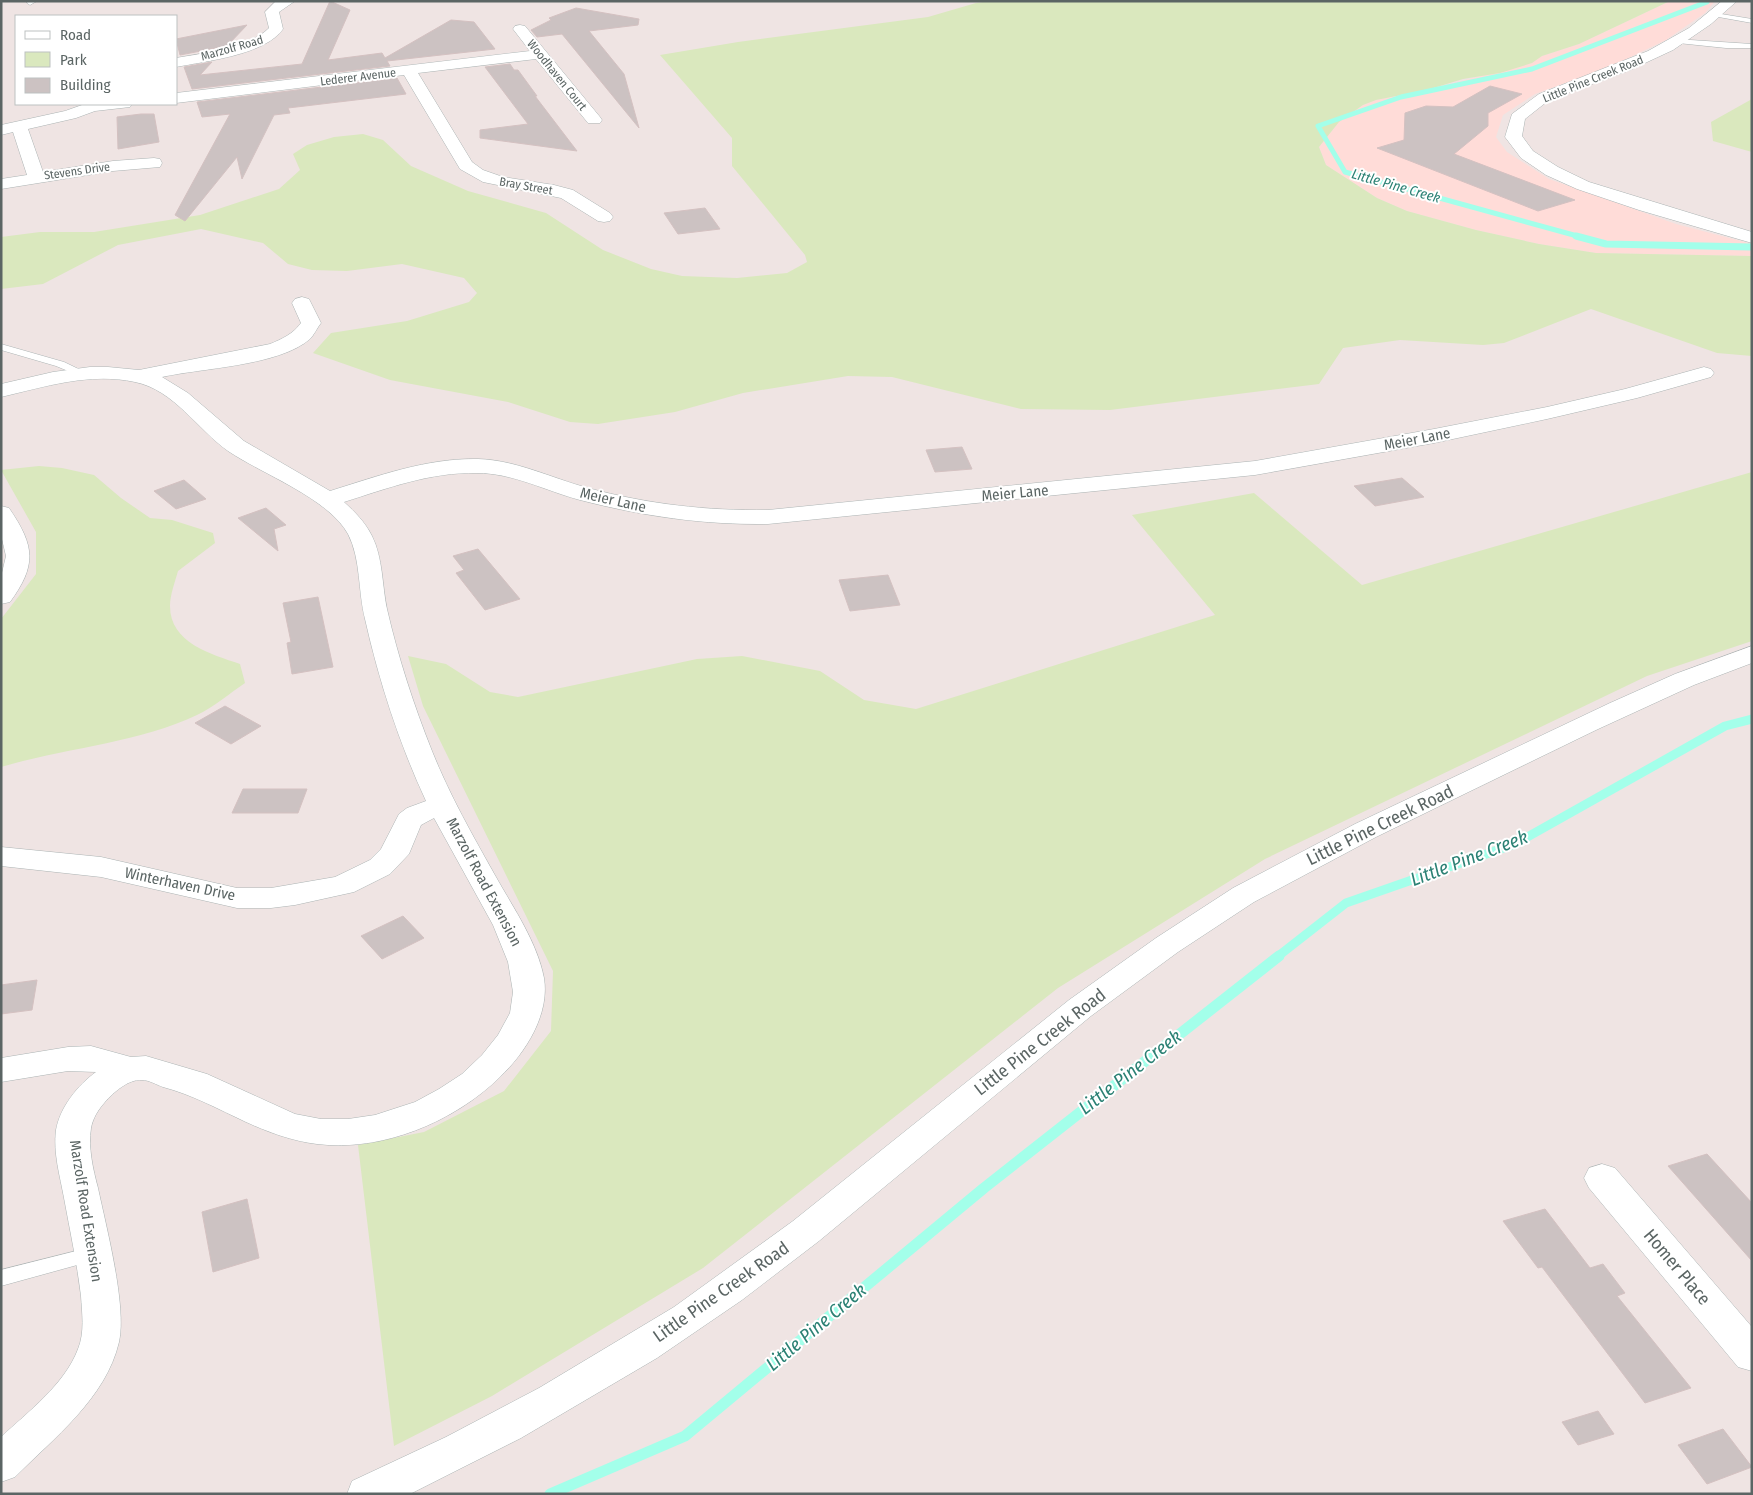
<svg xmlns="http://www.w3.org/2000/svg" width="1753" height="1495" font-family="'Fira Sans Condensed',sans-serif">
	<rect width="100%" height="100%" fill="#efe4e3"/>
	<polygon fill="#ffdcd8" points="1670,1 1715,1 1705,13 1666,40 1610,67 1535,94 1503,115 1496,137 1507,152 1549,179 1676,224 1752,244 1752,256 1596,253 1539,244 1476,230 1407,211 1377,198 1326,165 1319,147 1339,122 1363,105 1376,100 1427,90 1532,63 1542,56 1579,44"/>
	<g fill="#dae8be">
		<polygon points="990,1 1670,1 1579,44 1542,56 1532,63 1500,73 1463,79 1427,90 1376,100 1363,105 1339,122 1319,147 1326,165 1377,198 1407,211 1476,230 1539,244 1596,253 1752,256 1752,356 1717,353 1591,309 1504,343 1483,345 1400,340 1343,348 1319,384 1110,410 1021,409 892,377 848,376 743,393 675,412 598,424 570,422 508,402 390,380 313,353 331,333 407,321 469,302 477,293 464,278 402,264 347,271 312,270 288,264 263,243 201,229 118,245 43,284 1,289 1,237 40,232 94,232 200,215 279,189 300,170 293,154 307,145 334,137 363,134 383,140 411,166 468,191 546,213 603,250 651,269 682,276 737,278 787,273 807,262 805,255 732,166 732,138 660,55 738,42 928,17 976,3"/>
		<polygon points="1752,99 1752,152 1713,141 1711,122"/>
		<path d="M39 466 62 468 94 475 121 498 150 518 172 520 213 533 215 543 178 571C175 582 170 595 170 606 170 643 211 654 240 664L245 683C230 693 214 707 197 715 138 743 65 748 1 767V619L36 574V532L1 470Z"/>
		<polygon points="1752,472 1752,641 1647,676 1265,859 1058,988 703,1268 492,1396 394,1446 358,1145 424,1132 504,1091 551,1031 553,971 423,706 408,656 446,664 490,692 518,697 697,659 742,656 820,671 864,700 916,709 1215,615 1132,515 1254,493 1362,585"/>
	</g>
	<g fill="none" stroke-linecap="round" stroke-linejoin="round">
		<polyline stroke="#a3ffea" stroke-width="5" points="1581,237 1345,172 1318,126 1401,97 1532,69 1707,2 1705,1"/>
		<polyline stroke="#a3ffea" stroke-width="7" points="1576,236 1606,244 1752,247"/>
		<polyline stroke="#a3ffea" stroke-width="9" points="1277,957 1346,903 1515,844 1725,726 1752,719"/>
		<polyline stroke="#a3ffea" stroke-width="11" points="550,1494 685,1436 984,1188 1279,956"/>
	</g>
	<g fill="#ccc2c2" stroke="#d4c1c1">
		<polygon points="330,1 350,10 328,60 382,53 385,58 451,20 474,22 495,49 387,61 390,66 192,89 184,67 212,62 200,75 302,64"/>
		<polygon points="576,8 639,19 638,25 589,31 624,74 639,128 562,34 537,37 531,30 551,20 549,18"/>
		<polygon points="247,25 227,46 180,55 176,39"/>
		<polygon points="510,64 514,70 518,70 537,96 535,96 577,151 480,138 480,130 528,124 485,67"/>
		<polygon points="397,78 406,94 288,108 290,113 274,115 242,179 237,157 185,221 175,215 230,114 202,117 197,102"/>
		<polygon points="1490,86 1522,94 1488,113 1488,126 1454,154 1575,200 1538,211 1377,148 1404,140 1405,113 1426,106 1453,107"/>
		<polygon points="141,114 154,114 159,142 118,149 117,117"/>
		<polygon points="705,208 720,229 678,234 664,213"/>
		<polygon points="962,447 972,469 935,472 926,450"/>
		<polygon points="1402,478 1424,497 1375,506 1354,486"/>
		<polygon points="184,480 206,499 176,509 154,491"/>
		<polygon points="266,508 286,525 274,529 278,551 238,518"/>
		<polygon points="478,549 520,599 485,610 456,573 464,570 453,556"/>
		<polygon points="888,575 900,605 850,611 839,580"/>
		<polygon points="318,597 333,667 292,674 287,643 291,642 283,603"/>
		<polygon points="225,706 261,726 231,744 195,723"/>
		<polygon points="243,789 307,789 298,813 232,813"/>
		<polygon points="403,916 424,938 382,959 361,936"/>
		<polygon points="37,980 32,1010 1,1014 1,985"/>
		<polygon points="1707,1154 1752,1203 1752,1261 1668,1166"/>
		<polygon points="247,1199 259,1258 213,1272 202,1212"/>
		<polygon points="1545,1209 1590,1268 1603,1264 1625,1293 1617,1296 1691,1388 1645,1403 1542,1267 1538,1268 1503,1221"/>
		<polygon points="1598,1411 1614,1434 1578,1445 1562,1422"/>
		<polygon points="1723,1429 1752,1467 1707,1484 1678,1445"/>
	</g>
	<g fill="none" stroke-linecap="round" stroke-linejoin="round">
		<defs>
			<g id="service">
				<polygon points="28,1 37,1 30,5 27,3"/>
				<polygon points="1715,13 1752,19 1752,23 1713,16 1711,15"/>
				<polygon points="1675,39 1752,44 1752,48 1726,48 1678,43 1675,43"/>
				<polygon points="1,344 64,362 89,374 84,377 80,376 56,366 1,350"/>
				<polygon points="92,1247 99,1249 101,1254 99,1259 1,1286 1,1270"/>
			</g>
			<g id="minor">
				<path d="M276 1H295L279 12 283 29C265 55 206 61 176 67V58C203 53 249 48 269 28L265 12Z"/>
				<polygon points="520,25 525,26 600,117 602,120 600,123 588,123 536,59 418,73 472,162 483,170 503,177 554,185 573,190 610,213 613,217 610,221 604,222 598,221 561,198 483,182 460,169 404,75 176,103 176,93 530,51 513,29 515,26"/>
				<polygon points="85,104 132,104 130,107 95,111 76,118 28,129 43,172 113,161 154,158 160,159 162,163 160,167 113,171 1,189 1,179 27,175 13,132 1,135 1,125 65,111"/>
				<path d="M302 297 309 299 321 323C317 328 314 335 310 339 279 366 202 368 162 377L188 393 244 441 330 491C378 476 427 458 478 459 516 460 551 478 588 488 647 504 707 511 768 510L1255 461 1434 429 1547 407 1625 389 1704 367 1711 369 1714 373 1711 377 1637 398 1547 419 1434 443 1255 475 768 524C704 525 642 516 580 500 546 491 513 473 477 473 431 472 388 488 344 502 355 512 365 522 372 536 383 558 382 585 387 609 398 657 414 706 432 751 450 796 473 836 496 877 514 909 537 942 544 978 550 1015 525 1053 500 1077 454 1122 382 1152 317 1144 292 1141 268 1132 246 1122 218 1109 193 1095 163 1087 157 1085 149 1080 142 1080 128 1079 113 1093 105 1102 98 1110 93 1118 91 1128 88 1148 93 1169 98 1188 106 1226 127 1306 119 1342 106 1398 54 1438 15 1477L1 1482V1437C28 1412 65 1384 78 1349 85 1332 82 1313 81 1296 77 1263 70 1231 64 1198 60 1176 53 1153 56 1130 60 1107 78 1085 96 1072L68 1071 1 1082V1058L68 1047 91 1046 131 1057 146 1056 207 1074 295 1114 321 1119H348L375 1115 415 1102 439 1089 462 1074 482 1055 498 1035 510 1013 513 992 508 962 493 925 434 818 421 825 409 854 390 874 354 892 295 905 271 908H237L101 877 1 866V847L101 857 237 888H271L335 877 370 860 381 849 399 814 407 808 426 801C399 743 379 681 365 619 358 592 361 559 348 534 328 498 262 474 228 451 197 429 174 390 135 382 90 372 44 387 1 397V384L53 372 90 367H108L139 370 270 344C282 339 293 334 301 323L292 303 295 299Z"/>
				<path d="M1 506 9 508C35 546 37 565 10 602L1 604V577L6 556 1 535Z"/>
				<polygon points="1602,1164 1615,1168 1752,1327 1752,1371 1738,1367 1589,1188 1584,1178 1589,1168"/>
			</g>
			<g id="tertiary">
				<polygon points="1722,1 1737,1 1711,24 1673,50 1630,70 1549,100 1525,119 1522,136 1533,151 1558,167 1589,182 1752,232 1752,243 1639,210 1577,189 1546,175 1521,158 1505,137 1512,114 1539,94 1648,51 1689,28"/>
				<polygon points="1752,646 1752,663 1694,685 1596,730 1376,837 1254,902 1178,952 1091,1016 819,1241 742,1300 657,1358 521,1438 410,1494 347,1494 352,1481 446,1437 539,1388 674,1307 793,1221 1069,1000 1156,938 1233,888 1355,824 1610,703 1675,674"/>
			</g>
		</defs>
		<use href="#service" stroke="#acb4b4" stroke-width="1"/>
		<use href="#minor" stroke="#acb4b4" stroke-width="1"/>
		<use href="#tertiary" stroke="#acb4b4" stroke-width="1"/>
		<use href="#service" fill="#fff" fill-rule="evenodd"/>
		<use href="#minor" fill="#fff" fill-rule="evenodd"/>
		<use href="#tertiary" fill="#fff" fill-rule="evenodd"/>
	</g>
	<g text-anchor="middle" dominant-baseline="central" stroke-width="4" stroke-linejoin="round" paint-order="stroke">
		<g font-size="12" fill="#5b6564" stroke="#fff">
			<text transform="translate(232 48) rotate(-16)">Marzolf Road</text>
			<text transform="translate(557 75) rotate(51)">Woodhaven Court</text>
			<text transform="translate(358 77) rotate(-7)">Lederer Avenue</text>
			<text transform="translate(1593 79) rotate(-22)">Little Pine Creek Road</text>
			<text transform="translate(77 171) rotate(-8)">Stevens Drive</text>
			<text transform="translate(526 186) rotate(10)">Bray Street</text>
		</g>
		<g font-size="14" font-style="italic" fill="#2b8174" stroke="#fff">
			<text transform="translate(1396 186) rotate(16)">Little Pine Creek</text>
		</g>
		<g font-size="15" fill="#5b6564" stroke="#fff">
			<text transform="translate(1417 439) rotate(-11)">Meier Lane</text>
			<text transform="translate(1015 493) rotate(-5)">Meier Lane</text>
			<text transform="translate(613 500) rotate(13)">Meier Lane</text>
			<text transform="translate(484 882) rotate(62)">Marzolf Road Extension</text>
			<text transform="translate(180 884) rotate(12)">Winterhaven Drive</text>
			<text transform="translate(86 1211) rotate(81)">Marzolf Road Extension</text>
		</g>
		<g font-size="18" fill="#5b6564" stroke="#fff">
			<text transform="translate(1380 825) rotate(-26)">Little Pine Creek Road</text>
			<text transform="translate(1040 1042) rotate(-38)">Little Pine Creek Road</text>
			<text transform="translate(1677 1267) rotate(50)">Homer Place</text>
			<text transform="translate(721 1292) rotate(-35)">Little Pine Creek Road</text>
		</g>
		<g font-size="19" font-style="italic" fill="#2b8174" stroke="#fff">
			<text transform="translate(1469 858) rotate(-21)">Little Pine Creek</text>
			<text transform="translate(1130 1072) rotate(-38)">Little Pine Creek</text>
			<text transform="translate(816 1327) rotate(-40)">Little Pine Creek</text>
		</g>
	</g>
	<rect width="1753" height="1495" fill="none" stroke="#5b6564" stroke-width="5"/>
	<rect x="15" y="15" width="162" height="90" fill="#ffffff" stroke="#bdc1c1"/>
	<rect x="25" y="31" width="25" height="8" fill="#ffffff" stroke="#bdc1c1"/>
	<text x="60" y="40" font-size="15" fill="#5b6564">Road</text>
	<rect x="25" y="52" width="25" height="15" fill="#dae8be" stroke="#bdc1c1"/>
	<text x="60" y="65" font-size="15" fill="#5b6564">Park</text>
	<rect x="25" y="78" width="25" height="15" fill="#ccc2c2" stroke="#bdc1c1"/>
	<text x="60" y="90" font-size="15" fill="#5b6564">Building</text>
</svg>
